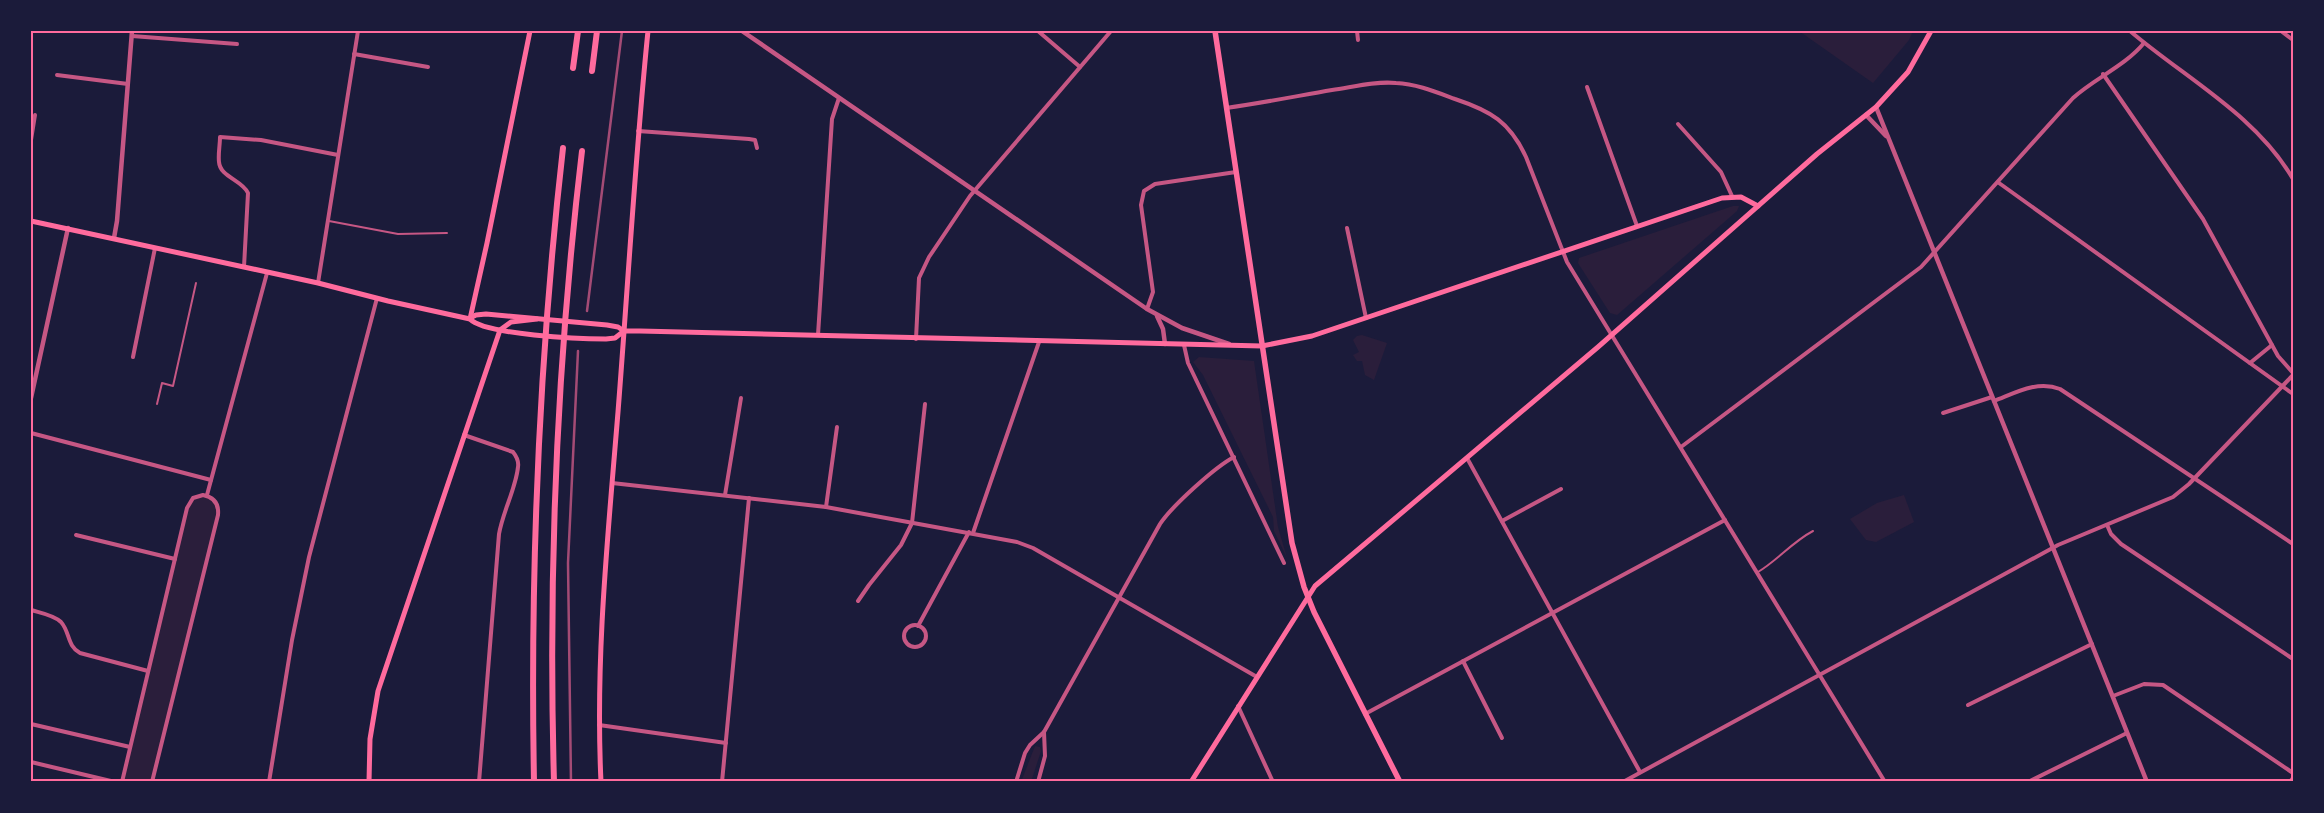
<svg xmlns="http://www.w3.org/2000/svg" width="2324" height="813" font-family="'Asap Condensed',sans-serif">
	<rect width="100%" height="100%" fill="#1b1b3a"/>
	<g fill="#2a1e3b">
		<polygon points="1799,31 1913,31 1909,40 1873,83"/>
		<polygon points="1733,206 1739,206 1737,211 1617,315 1610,313 1578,263 1579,258"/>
		<polygon points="1362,335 1387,343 1374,380 1365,375 1362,361 1357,361 1353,355 1359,352 1353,340 1357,336"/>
		<polygon points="1199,357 1254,361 1278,527 1287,558 1274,531 1273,517 1203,375 1193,362"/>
		<polygon points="1904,495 1914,522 1876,542 1866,540 1850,519 1877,503"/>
		<polygon points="209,496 218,509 152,782 122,782 187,508 193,498"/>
		<polygon points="1035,746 1040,747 1041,751 1031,782 1021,782"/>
	</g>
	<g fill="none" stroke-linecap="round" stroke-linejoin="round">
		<g stroke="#c65784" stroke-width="2">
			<polyline points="329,221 398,234 447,233"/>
			<polyline points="157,404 162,383 173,386 196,283"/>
			<path d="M1758 572C1777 561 1792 542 1813 531"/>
		</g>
		<g stroke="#c65784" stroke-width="4">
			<polyline points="1038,31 1080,67"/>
			<polyline points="1357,31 1358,40"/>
			<path d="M2130 31C2185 78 2256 115 2293 179"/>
			<polyline points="2281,31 2293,40"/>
			<polyline points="132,36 237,44"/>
			<polyline points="354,54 428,67"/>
			<polyline points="2103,74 2203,219 2278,356 2293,373"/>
			<polyline points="57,75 128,84"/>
			<polyline points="1587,87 1637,226"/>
			<path d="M1226 108C1262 103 1297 96 1332 90 1353 87 1375 81 1396 83 1417 84 1436 92 1455 99 1491 111 1510 122 1526 157L1567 262 1885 782"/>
			<polyline points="1678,124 1721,172 1732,196"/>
			<polyline points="638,131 749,139 755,140 757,148"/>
			<polyline points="31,140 35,115"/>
			<polyline points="1999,183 2293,394"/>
			<polyline points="1347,228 1366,318"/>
			<path d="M244 267 248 193C242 180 220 177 219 162 218 154 220 145 220 137L261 140 338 155"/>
			<polyline points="318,283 358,31"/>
			<polyline points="1147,309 1153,292 1141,205 1144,191 1155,184 1236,172"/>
			<polyline points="818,335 832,119 839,98"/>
			<polyline points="916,339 919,278 929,257 970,196 1111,31"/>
			<polyline points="1184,345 1188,363 1284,563"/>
			<polyline points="133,357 155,248"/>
			<polyline points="2250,363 2272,345"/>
			<path d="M1994 401C2015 393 2037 380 2060 389L2293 544"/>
			<polyline points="1943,413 1992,397"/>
			<polyline points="31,433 211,480"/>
			<path d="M464 435 513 452C517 457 519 461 518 467 516 488 503 511 499 534L479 782"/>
			<path d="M1681 447 1921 267 2073 98C2095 78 2125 66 2144 43"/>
			<polyline points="1467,458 1640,772"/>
			<polyline points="612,483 826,507 1017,542 1033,548 1257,677"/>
			<polyline points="207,495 267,273"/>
			<polyline points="725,495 741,398"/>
			<polyline points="826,507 837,427"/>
			<polyline points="1502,521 1561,489"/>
			<polyline points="2107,525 2111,534 2121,544 2293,659"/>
			<polyline points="973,533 1039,342"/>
			<polyline points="76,535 175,559"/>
			<polyline points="858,601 869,585 901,545 912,523 925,404"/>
			<path d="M31 610C41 613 54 615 61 622 70 632 67 646 80 653L148 671"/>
			<circle cx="915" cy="636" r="11"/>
			<polyline points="918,626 969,532"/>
			<polyline points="1463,661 1502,738"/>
			<polyline points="2113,696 2144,684 2163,685 2293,773"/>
			<polyline points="1968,705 2092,644"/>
			<polyline points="1238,706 1273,782"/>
			<polyline points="1365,714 1725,520"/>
			<polyline points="31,724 130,747"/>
			<polyline points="599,725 726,743"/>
			<polyline points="31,762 115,782"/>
			<path d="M122 782 187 508 193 498 203 495C214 497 219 504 218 515L152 782"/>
			<polyline points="269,782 292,640 309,557 377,298"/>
			<polyline points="722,782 749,498"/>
			<path d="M1016 782 1025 753 1030 745 1044 732 1160 524C1172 506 1215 467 1234 457"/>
			<polyline points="1038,782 1045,756 1044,732"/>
			<polyline points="1623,782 2058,545 2173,497 2189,484 2293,375"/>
			<polyline points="2028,782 2127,733"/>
			<polyline points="2290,782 2293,778"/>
		</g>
		<g stroke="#c65784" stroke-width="4.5">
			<polyline points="742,31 1147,309 1182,328 1229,344"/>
			<polyline points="1876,107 2147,782"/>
			<polyline points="1866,115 1886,136"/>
			<polyline points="114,238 117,221 132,31"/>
			<polyline points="1157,316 1163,329 1165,344"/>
			<polyline points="31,398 68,228"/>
		</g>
		<g stroke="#ff6b9d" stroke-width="5">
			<path d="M31 221 318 283 388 301 470 319C485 335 581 339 606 339L615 338 624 331H640L1262 346 1312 336 1722 198 1741 197 1758 206"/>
			<polyline points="470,318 476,315 486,314 607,325 618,327 624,331"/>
			<polyline points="470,319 487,243 530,31"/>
			<polyline points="369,782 370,739 378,691 500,330 511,322 537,319"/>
			<path d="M601 782C595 658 608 535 618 412 628 285 635 158 648 31"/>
			<polyline points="1191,782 1315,586 1598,347 1817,154 1876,107 1908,72 1931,31"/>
		</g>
		<polyline stroke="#ff6b9d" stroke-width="5.5" points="1215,31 1292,543 1304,587 1314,612 1400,782"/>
		<g stroke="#ff6b9d" stroke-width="6">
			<polyline points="573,68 578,31"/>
			<polyline points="592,71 597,31"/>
			<path d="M534 782C530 570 539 359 563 148"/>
			<path d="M554 782C548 571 557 360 582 151"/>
		</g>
		<g stroke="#a44b75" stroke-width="2.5">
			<polyline points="587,311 622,31"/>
			<polyline points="571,782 568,563 578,351"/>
		</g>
	</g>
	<rect width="2324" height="813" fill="none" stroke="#1b1b3a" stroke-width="65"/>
	<rect x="32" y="32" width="2260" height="748" fill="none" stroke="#ff6b9d" stroke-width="2"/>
</svg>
